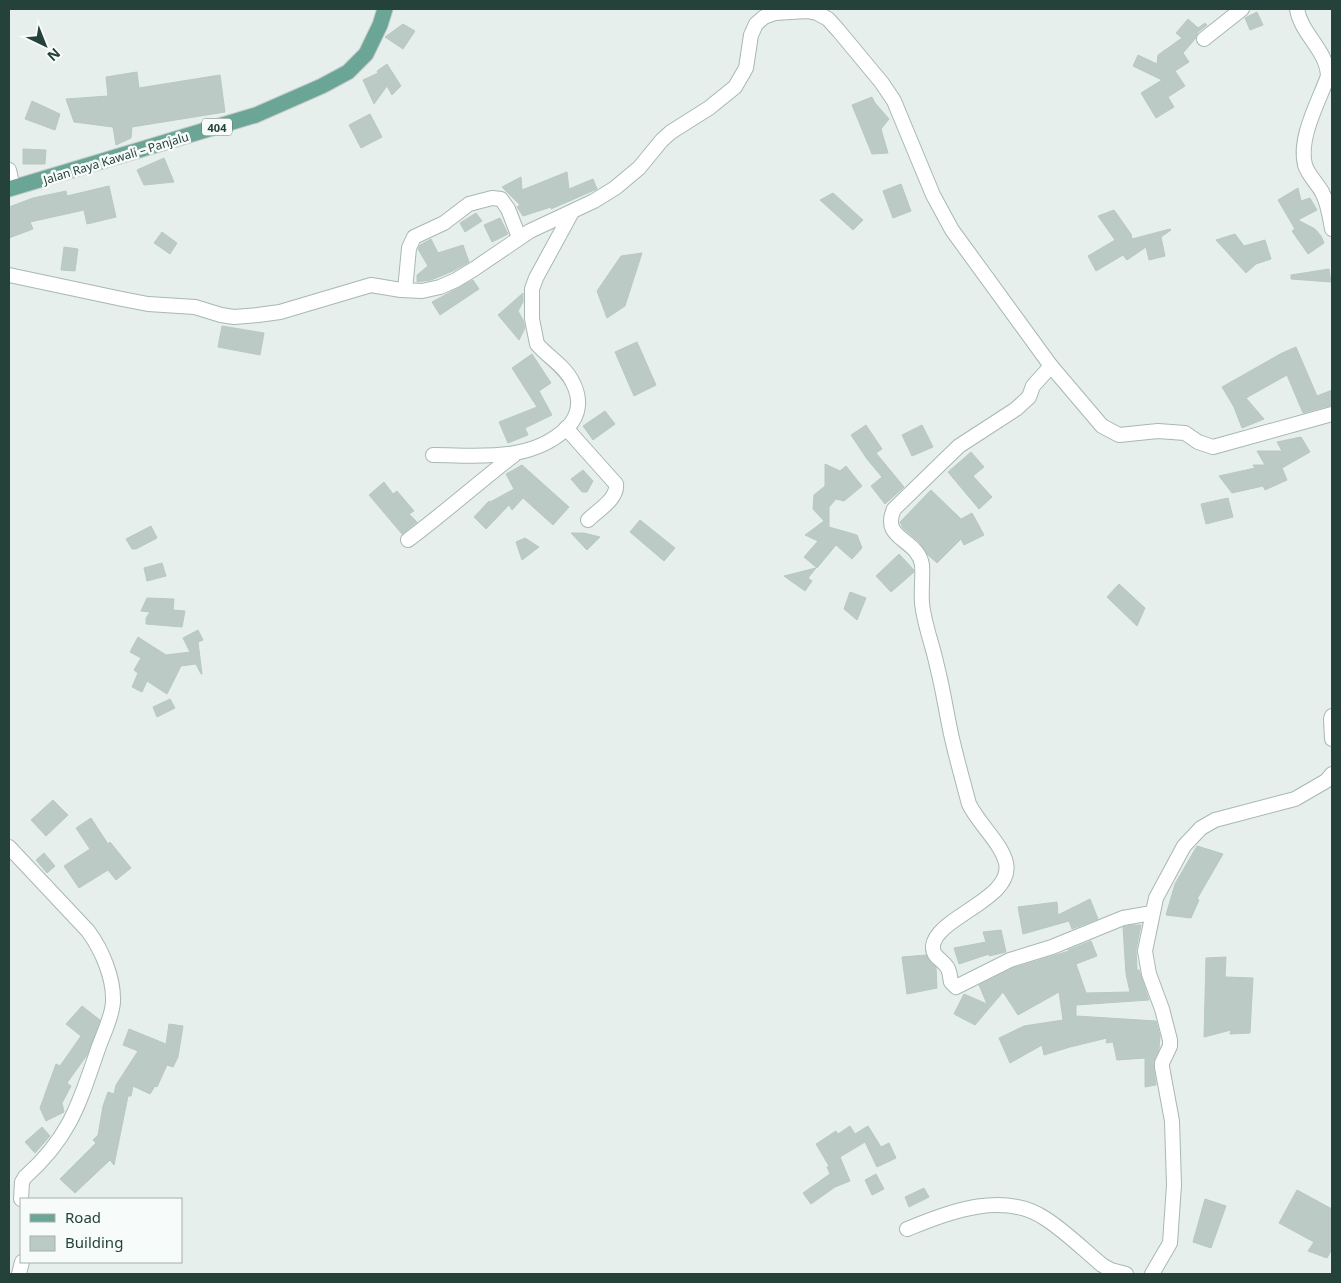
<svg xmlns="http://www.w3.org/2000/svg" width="1341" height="1283" font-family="'Noto Sans',sans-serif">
	<rect width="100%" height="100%" fill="#e6efeb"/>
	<g fill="#bbcac4" stroke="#b8c9c2">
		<polygon points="1257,12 1263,25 1250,30 1245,18"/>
		<polygon points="1188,19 1198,28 1205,23 1207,25 1198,32 1195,39 1183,53 1189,62 1175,71 1185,86 1168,97 1174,107 1156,118 1141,93 1162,80 1133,66 1138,55 1157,64 1158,55 1182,38 1176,33"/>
		<polygon points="403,24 415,31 403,49 385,37"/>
		<polygon points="387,64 401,86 392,95 387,86 374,104 363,80 378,73 377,71"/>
		<polygon points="137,72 139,88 220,75 225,112 132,127 131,138 116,145 113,127 74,122 66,99 108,96 106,77"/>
		<polygon points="872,97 875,103 889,119 881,129 888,153 872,154 852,105"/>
		<polygon points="32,101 60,114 55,130 25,119"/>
		<polygon points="370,114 382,137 361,148 349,125"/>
		<polygon points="23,149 46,150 45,164 23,164"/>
		<polygon points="164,158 174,182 144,185 137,170"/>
		<polygon points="567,172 569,189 593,179 597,189 551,209 551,207 523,216 517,207 520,205 502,187 521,177 522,190"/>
		<polygon points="901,184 911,211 893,218 883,191"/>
		<polygon points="109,186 116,217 87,224 84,210 30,222 33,229 9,238 9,207 33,198 66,191 67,196"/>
		<polygon points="1298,188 1301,201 1310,198 1317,210 1298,220 1315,229 1321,236 1324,243 1308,254 1292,231 1295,229 1278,200"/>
		<polygon points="833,193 863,220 853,230 820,200"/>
		<polygon points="1114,210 1131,234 1132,239 1170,229 1171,230 1161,237 1165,256 1149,260 1146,247 1127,260 1123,255 1096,271 1088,256 1115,240 1098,216"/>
		<polygon points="476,213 482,221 465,232 460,223"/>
		<polygon points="500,218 508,234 492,242 484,225"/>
		<polygon points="162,232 177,243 170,254 154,243"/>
		<polygon points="1235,234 1244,246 1265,240 1271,259 1256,264 1246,273 1216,240"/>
		<polygon points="431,239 438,253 463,245 469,262 453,271 431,280 417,282 417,275 428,266 418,249 420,245"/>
		<polygon points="64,247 78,249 75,271 61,270"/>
		<polygon points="642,253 625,306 607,318 597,291 621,256"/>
		<polygon points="1329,269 1331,282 1291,279 1291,275"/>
		<polygon points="473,280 479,289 440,315 432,302"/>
		<polygon points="523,293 523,302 518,311 523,320 525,328 519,340 498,315"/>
		<polygon points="222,326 264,333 260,355 218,347"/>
		<polygon points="637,342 656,385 634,396 615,352"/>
		<polygon points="1296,347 1317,396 1332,390 1332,405 1303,413 1287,375 1246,398 1264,419 1242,428 1234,407 1222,387 1282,353"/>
		<polygon points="532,354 551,383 539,391 552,415 525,428 528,435 508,443 499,422 537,407 512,368"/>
		<polygon points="605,411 615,424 593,440 583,426"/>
		<polygon points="866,425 882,449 876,453 904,487 885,504 871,486 882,477 867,459 851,435"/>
		<polygon points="922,425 933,447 912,456 902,435"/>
		<polygon points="1301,437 1310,452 1282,468 1287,480 1265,490 1263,486 1232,493 1219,476 1255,468 1253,465 1265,465 1257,451 1282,451 1277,442"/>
		<polygon points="971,452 984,467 973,476 992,497 979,509 948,472"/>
		<polygon points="825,464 840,471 846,466 862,486 844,501 836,499 829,507 829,527 857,535 862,548 852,559 836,545 817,568 804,557 818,541 805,535 824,521 813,509 814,495 825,486"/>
		<polygon points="522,465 569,507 553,525 523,498 512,510 509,505 486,529 474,517 489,501 490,502 514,489 506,474"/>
		<polygon points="583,470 593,481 587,492 582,492 571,479"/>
		<polygon points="384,482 393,494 397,491 414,511 409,514 417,522 402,534 369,495"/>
		<polygon points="931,490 961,519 972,513 984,535 964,545 961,539 937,563 927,554 920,543 903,528 900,522"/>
		<polygon points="1228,498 1233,517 1206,524 1201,504"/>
		<polygon points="640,520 675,548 664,561 630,532"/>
		<polygon points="151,526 157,538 136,549 132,549 126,539"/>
		<polygon points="571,533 584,533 600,537 587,550"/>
		<polygon points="525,538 539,547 522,560 516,542"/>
		<polygon points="899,554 913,569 914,572 891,592 876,576"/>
		<polygon points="162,563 166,576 147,581 144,568"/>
		<polygon points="816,568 808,578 812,581 805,591 784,576"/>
		<polygon points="1119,584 1145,608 1137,626 1107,597"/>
		<polygon points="850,592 866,598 857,620 844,609"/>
		<polygon points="147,598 174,599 173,610 185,611 182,627 146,624 146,618 150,612 141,611"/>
		<polygon points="198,630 203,640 198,642 202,674 201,674 196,664 181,666 167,694 147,681 142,692 132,687 138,673 134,670 141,658 130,652 138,637 166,655 190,652 183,638"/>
		<polygon points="170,699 175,708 157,717 153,707"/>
		<polygon points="53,800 68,815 46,836 31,820"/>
		<polygon points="91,818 108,844 110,842 131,868 116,880 108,870 79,888 64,866 90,849 76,828"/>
		<polygon points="1197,846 1223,854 1197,899 1199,900 1191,918 1166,915 1175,884"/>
		<polygon points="44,853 55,866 47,873 36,860"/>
		<polygon points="1090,899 1098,919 1072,929 1069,921 1023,934 1018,907 1057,902 1058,915"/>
		<polygon points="1131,925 1141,925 1136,950 1137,970 1139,970 1149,1000 1076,1005 1076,1016 1156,1021 1160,1036 1159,1049 1153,1063 1156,1085 1145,1087 1145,1058 1117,1060 1113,1042 1106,1043 1107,1038 1070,1047 1044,1055 1042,1045 1010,1063 999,1038 1024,1026 1063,1020 1059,992 1018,1015 1003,992 975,1025 954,1014 964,994 987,1004 979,985 1013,968 1069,951 1068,950 1091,941 1097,956 1076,964 1086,993 1130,992 1126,974 1123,927"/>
		<polygon points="1001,930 1006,952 989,956 989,954 959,964 954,948 986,942 983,932"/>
		<polygon points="926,955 936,967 937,988 907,994 902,957"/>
		<polygon points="1226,957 1225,977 1253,978 1250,1033 1230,1034 1231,1030 1204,1037 1206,958"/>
		<polygon points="82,1006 100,1020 87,1055 67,1083 71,1086 62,1103 64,1112 46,1121 40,1108 56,1064 60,1066 81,1036 66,1024"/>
		<polygon points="169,1024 183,1026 178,1057 173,1067 167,1065 157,1087 155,1086 150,1094 133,1086 131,1096 128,1096 114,1165 110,1160 75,1193 60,1179 96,1143 93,1140 98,1135 103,1106 108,1092 114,1094 116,1085 138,1051 123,1045 129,1029 166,1044"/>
		<polygon points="850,1126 855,1134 868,1126 881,1147 889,1143 896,1158 877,1167 865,1142 840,1157 850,1181 835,1187 811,1204 803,1193 830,1174 827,1167 829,1166 816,1144 836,1131 838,1134"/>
		<polygon points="42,1127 50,1136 35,1153 25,1142"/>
		<polygon points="876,1174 884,1189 872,1195 865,1180"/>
		<polygon points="924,1188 929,1197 909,1207 905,1197"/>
		<polygon points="1297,1190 1332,1209 1332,1249 1327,1258 1308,1251 1314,1242 1279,1223"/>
		<polygon points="1205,1199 1226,1206 1211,1248 1193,1242"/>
	</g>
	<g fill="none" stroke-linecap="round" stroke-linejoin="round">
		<defs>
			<g id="minor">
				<path d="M1297 9C1301 34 1327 50 1328 76 1319 101 1298 138 1305 165 1308 175 1317 183 1322 192 1328 203 1330 217 1332 229"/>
				<polyline points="1204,39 1242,9"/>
				<polyline points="9,170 13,188"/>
				<polyline points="9,275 122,299 148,304 195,307 221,315 234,317 258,315 280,312 371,285 401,290 422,291 440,287 456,280 474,269 530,231 594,201 615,188 639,168 662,140 671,132 709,108 735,87 746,68 751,35 756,24 764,17 775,13 807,11 817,13 828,19 838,30 882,83 894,101 933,195 952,230 1051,366 1102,426 1119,435 1158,431 1185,433 1198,442 1213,447 1332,414"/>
				<polyline points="405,290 409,248 414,237 444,223 469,204 492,198 501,199 508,209 519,237"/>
				<path d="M1051 366 1033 386 1029 397 1016 409 959 446 894 509C880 540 918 538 922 565 923 577 921 590 922 603 924 624 933 646 937 666 943 689 946 711 951 734 956 757 963 781 969 804 978 823 1002 844 1006 863 1014 899 936 917 933 946 932 957 942 959 947 967 950 971 950 978 951 982L956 987 1010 960 1052 947 1123 918 1152 913"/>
				<path d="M566 428 616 484C618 499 598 510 588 520"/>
				<path d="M433 455C479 455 530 463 567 428 580 415 581 399 573 383 566 367 548 357 537 344L532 319V289L536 278 572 212"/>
				<path d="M408 540C444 513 478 483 514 455"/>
				<polyline points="1332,716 1331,719 1332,739"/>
				<path d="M9 847 88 931C102 950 114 978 113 1002 112 1018 103 1034 98 1049 79 1104 70 1137 25 1177L22 1182 21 1199"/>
				<path d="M907 1229C950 1212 1003 1190 1046 1219 1066 1232 1084 1250 1102 1265L1111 1270 1126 1274"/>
				<polyline points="19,1274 22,1262"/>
				<polyline points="1152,1274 1170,1243 1174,1185 1172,1121 1162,1067 1162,1063 1170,1046 1170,1040 1162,1009 1149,974 1145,951 1156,898 1184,846 1201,828 1215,820 1295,799 1326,781 1332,774"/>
			</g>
			<polyline id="primary" points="9,189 256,115 322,86 348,72 366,54 380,25 385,9"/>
		</defs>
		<use href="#minor" stroke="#a8b8b2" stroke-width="16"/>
		<use href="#primary" stroke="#c2cac8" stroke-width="17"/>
		<use href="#minor" stroke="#fff" stroke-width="14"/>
		<use href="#primary" stroke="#6aa596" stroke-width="15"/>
	</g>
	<g text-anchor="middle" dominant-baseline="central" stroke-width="5" stroke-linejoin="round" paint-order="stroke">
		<rect fill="#f7fbf9" stroke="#637a73" stroke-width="1" x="202" y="118.5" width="30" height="17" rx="4"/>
		<g font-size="11" font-weight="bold" fill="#24423a">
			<text x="217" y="127">404</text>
		</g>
		<g font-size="12" fill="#24423a" stroke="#f7fbf9">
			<text transform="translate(116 158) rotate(-17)">Jalan Raya Kawali – Panjalu</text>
		</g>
	</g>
	<rect width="1341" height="1283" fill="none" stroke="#24423a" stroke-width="20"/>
	<rect x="20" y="1198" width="162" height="65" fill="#f7fbf9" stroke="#a3b1ad"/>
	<rect x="30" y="1214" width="25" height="8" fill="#6aa596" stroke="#a3b1ad"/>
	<text x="65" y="1223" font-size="15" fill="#24423a">Road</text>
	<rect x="30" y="1236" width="25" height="15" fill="#bbcac4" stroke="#a3b1ad"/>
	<text x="65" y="1248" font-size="15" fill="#24423a">Building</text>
	<g transform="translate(45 45) rotate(137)" stroke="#f7fbf9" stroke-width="4" paint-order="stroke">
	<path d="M0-4L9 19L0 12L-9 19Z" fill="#24423a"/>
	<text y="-8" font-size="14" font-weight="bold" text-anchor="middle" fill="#24423a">N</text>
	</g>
</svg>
